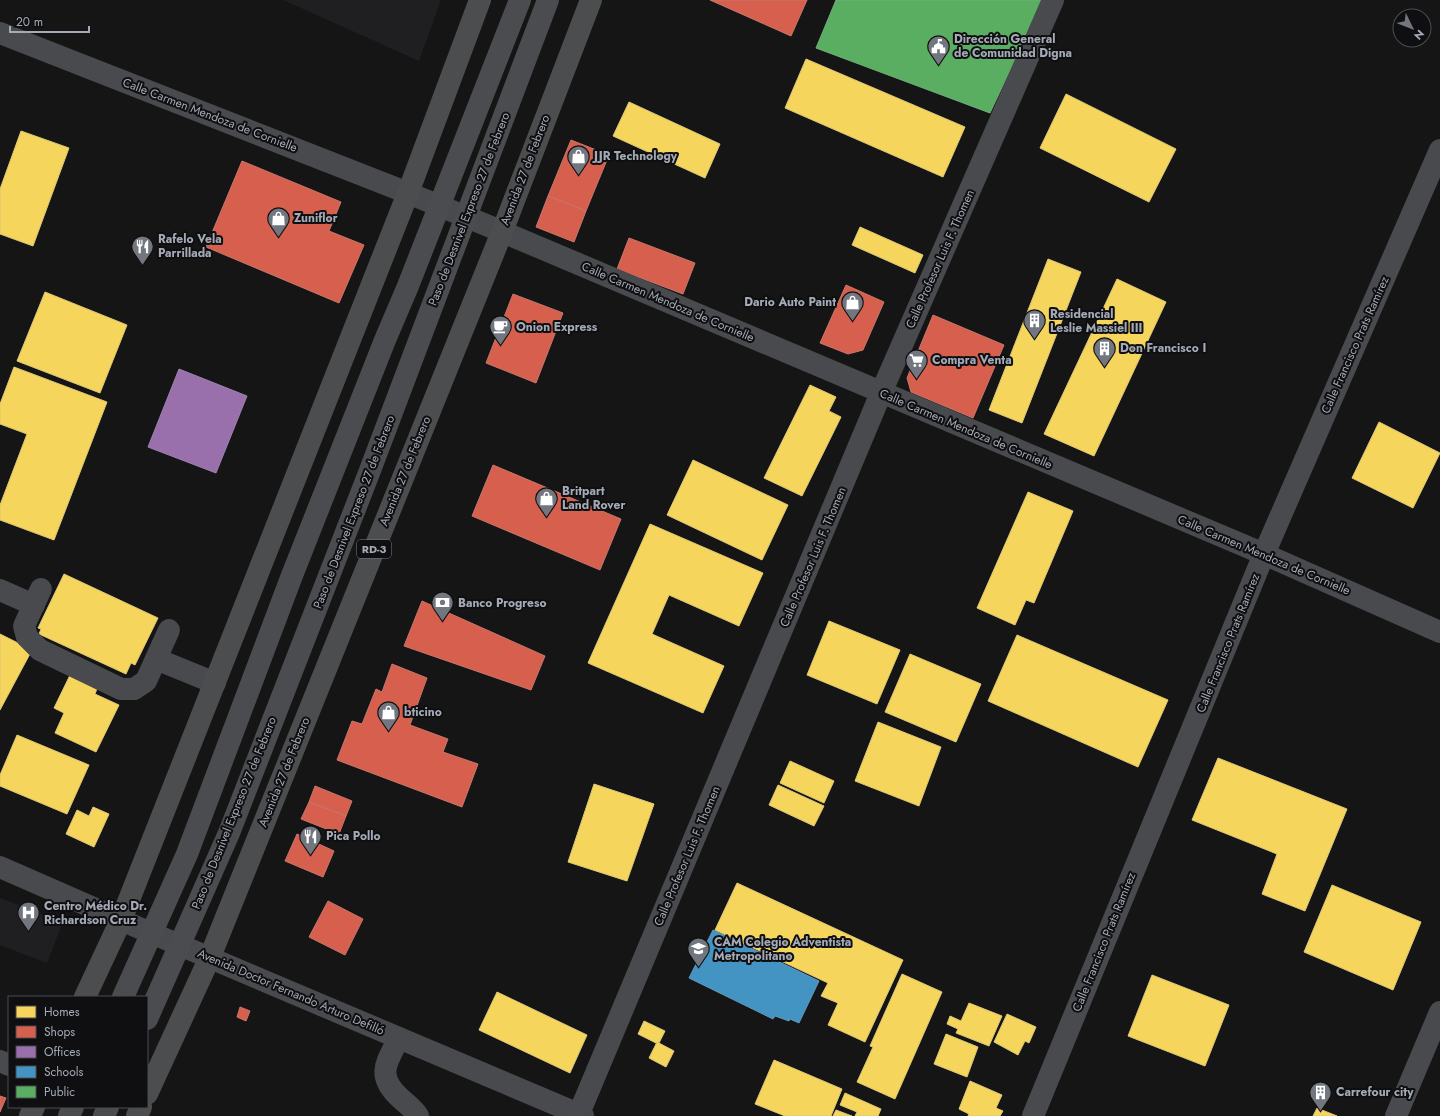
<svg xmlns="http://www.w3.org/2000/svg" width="1440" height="1116" font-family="Jost,sans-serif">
	<rect width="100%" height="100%" fill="#151515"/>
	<g fill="#1f1f21">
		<polygon points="283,0 441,0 419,61"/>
		<polygon points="0,898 63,922 47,963 0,945"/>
	</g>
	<g fill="#f6d55c" stroke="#ddc877">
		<polygon points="806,59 965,127 943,177 785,108"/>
		<polygon points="1066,94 1176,149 1149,202 1040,148"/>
		<polygon points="629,102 720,144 705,178 613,136"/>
		<polygon points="21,131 69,148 33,246 0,234 0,189"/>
		<polygon points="860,227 923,255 915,273 852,245"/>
		<polygon points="1048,259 1081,272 1022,423 989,410"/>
		<polygon points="1117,279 1166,302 1094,456 1044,434"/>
		<polygon points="45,292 127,325 100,393 17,361"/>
		<polygon points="14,367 107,402 54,540 0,520 0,505 27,434 0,424 0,404"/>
		<polygon points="810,385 836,397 829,411 841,417 802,496 764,478"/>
		<polygon points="1379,422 1440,453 1413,508 1352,478"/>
		<polygon points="693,460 788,505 762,560 667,515"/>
		<polygon points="1028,492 1073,511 1034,603 1026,600 1015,625 977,608"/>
		<polygon points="650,524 763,573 739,626 669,595 652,634 724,666 703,713 588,663"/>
		<polygon points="64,574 158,618 135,665 131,663 126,674 39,634 41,629 38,628"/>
		<polygon points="829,621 900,650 877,704 807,675"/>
		<polygon points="0,634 32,650 0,710"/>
		<polygon points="1017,635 1168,700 1138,767 988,701"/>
		<polygon points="910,654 981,684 956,742 885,712"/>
		<polygon points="71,673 98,686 95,694 119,705 96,752 55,733 64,713 54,708"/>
		<polygon points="878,722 941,747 919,806 855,781"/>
		<polygon points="17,735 89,765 67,814 0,786 0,775"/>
		<polygon points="1218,758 1347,809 1305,911 1262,894 1277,854 1192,820"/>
		<polygon points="790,761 834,781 824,803 780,783"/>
		<polygon points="594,784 654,804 627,881 568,862"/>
		<polygon points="778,785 824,806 814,826 769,805"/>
		<polygon points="93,807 109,814 94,847 66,834 77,810 89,816"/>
		<polygon points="737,883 903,960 865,1042 828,1025 838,1003 821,996 828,983 715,930"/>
		<polygon points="1332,885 1421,922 1393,990 1304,952"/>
		<polygon points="902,974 942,992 895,1099 857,1082 873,1047 870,1046"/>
		<polygon points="1152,975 1229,1005 1205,1066 1128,1036"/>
		<polygon points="497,992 587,1035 570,1073 479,1030"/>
		<polygon points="969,1003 1002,1016 989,1046 956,1033 958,1029 947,1024 950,1016 961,1021"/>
		<polygon points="1007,1014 1036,1027 1029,1043 1025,1041 1018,1055 994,1042"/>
		<polygon points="644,1021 665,1031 659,1043 656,1042 656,1043 638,1034"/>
		<polygon points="946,1034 978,1047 967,1077 934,1064"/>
		<polygon points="657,1042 674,1051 666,1067 649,1058"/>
		<polygon points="774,1060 842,1089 831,1116 785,1116 755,1104"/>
		<polygon points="970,1081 1002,1095 996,1108 1003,1111 1000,1116 968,1116 969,1114 959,1109"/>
		<polygon points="845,1093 881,1109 878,1116 855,1116 857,1112 840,1105"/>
		<polygon points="1317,1108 1337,1116 1313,1116"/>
		<polygon points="836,1110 852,1116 833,1116"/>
	</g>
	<g fill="#d6604d" stroke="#c7766d">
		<polygon points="710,0 807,0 791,36"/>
		<polygon points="571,140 609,155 586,211 548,196"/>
		<polygon points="242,161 341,202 329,231 364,245 339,303 206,247"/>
		<polygon points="548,196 586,211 574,242 536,227"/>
		<polygon points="629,238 695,263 683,294 617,269"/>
		<polygon points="846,285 884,302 863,350 848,354 820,343"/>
		<polygon points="513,294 563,313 536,383 486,363"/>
		<polygon points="933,315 1004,345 973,418 911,392 907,378"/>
		<polygon points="493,465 621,519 600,570 472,516"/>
		<polygon points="422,601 545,656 531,690 404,646"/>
		<polygon points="392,664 427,678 410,725 448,739 443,752 478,764 462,807 337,760 352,721 362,724 376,689 382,692"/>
		<polygon points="315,786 352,801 346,816 309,802"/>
		<polygon points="309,802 346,816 339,834 301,819"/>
		<polygon points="297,834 334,851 323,877 285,861"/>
		<polygon points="328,901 363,919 345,955 309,937"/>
		<polygon points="240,1007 250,1011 246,1021 237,1017"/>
		<polygon points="0,1096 6,1098 0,1112"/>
	</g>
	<polygon fill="#9970ab" stroke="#9c82af" points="179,369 247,396 216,473 148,447"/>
	<polygon fill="#4393c3" stroke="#609abf" points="713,930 819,981 799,1023 790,1019 789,1021 775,1016 773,1019 689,978"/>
	<polygon fill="#5aae61" stroke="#70ad7b" points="836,0 1043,0 990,113 816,48"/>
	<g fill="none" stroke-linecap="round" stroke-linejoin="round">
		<g stroke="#484a4e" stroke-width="22">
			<polyline points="0,33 408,193 491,227 1264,554 1440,632"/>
			<polyline points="41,589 24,626 27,637 40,650 121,689 134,689 146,681 169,630"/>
			<polyline points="0,590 34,605"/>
			<polyline points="156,659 215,683"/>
			<polyline points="0,867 137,927 583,1116"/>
			<path d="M399 1038C387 1062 376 1074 398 1096 405 1103 413 1108 418 1116"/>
			<polyline points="0,1061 9,1065"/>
			<polyline points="578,1116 881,393 1053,0"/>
			<polyline points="1033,1116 1264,554 1440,150"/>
			<polyline points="1396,1116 1440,1012"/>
		</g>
		<g stroke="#4b4d4f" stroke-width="22">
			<polyline points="85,997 121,920 408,193 480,0"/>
			<polyline points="147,1094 210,957 502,232 591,0"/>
			<polyline points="30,1116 34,1107"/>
			<polyline points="137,1116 141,1107"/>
		</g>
		<g stroke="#4b4c50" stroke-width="22">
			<polyline points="123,997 187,854 291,578 385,340 408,286 520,0"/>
			<polyline points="147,1019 229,833 369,473 548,0"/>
			<polyline points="69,1116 73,1107"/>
			<polyline points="104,1116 108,1107"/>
		</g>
	</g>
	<defs>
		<symbol id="civic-pin" viewBox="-11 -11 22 30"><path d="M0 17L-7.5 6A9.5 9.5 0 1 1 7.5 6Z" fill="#72767e" stroke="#0f0f11"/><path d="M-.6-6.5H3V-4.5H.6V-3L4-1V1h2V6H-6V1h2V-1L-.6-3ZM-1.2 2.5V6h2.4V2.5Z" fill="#fff"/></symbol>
		<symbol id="shop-pin" viewBox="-11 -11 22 30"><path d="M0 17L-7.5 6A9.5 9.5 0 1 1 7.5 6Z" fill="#72767e" stroke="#0f0f11"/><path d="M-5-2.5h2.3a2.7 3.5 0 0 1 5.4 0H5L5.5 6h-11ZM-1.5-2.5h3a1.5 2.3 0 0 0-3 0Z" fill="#fff"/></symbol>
		<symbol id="restaurant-pin" viewBox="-11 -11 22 30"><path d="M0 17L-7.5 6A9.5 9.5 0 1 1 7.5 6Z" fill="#72767e" stroke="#0f0f11"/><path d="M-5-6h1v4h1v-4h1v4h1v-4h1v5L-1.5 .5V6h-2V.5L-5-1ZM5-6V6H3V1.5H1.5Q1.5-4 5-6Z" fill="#fff"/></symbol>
		<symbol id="building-pin" viewBox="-11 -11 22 30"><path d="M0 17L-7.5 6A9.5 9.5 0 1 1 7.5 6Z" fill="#72767e" stroke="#0f0f11"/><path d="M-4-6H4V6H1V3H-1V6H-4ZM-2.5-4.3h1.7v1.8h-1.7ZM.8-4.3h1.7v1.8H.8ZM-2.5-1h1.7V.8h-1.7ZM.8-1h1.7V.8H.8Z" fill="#fff"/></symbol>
		<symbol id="cafe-pin" viewBox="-11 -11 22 30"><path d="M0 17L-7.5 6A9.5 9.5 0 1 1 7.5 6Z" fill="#72767e" stroke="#0f0f11"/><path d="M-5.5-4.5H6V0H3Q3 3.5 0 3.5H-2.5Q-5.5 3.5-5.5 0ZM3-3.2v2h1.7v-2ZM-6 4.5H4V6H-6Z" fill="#fff"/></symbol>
		<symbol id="supermarket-pin" viewBox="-11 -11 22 30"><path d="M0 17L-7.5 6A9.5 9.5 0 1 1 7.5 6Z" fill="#72767e" stroke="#0f0f11"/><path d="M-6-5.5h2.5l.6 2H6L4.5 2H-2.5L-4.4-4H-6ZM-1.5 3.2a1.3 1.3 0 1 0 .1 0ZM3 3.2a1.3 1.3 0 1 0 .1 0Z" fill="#fff"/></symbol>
		<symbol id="bank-pin" viewBox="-11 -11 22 30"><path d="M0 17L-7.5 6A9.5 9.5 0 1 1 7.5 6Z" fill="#72767e" stroke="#0f0f11"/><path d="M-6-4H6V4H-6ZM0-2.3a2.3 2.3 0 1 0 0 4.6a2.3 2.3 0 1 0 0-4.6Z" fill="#fff"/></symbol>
		<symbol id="hospital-pin" viewBox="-11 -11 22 30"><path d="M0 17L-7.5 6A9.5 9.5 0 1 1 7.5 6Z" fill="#72767e" stroke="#0f0f11"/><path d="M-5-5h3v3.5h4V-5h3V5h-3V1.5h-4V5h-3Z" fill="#fff"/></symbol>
		<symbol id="university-pin" viewBox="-11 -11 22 30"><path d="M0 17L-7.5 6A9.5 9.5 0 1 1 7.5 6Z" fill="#72767e" stroke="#0f0f11"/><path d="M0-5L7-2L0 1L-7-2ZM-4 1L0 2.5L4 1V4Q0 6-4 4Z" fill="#fff"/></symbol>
	</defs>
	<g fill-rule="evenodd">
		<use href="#civic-pin" x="926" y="34" width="25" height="34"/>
		<use href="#shop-pin" x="566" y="144" width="25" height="34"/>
		<use href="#shop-pin" x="266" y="206" width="25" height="34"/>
		<use href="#restaurant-pin" x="130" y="234" width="25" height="34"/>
		<use href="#shop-pin" x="840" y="290" width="25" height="34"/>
		<use href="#building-pin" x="1022" y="308" width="25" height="34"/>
		<use href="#cafe-pin" x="488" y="314" width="25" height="34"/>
		<use href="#building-pin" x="1092" y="336" width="25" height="34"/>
		<use href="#supermarket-pin" x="904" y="348" width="25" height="34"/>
		<use href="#shop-pin" x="534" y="486" width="25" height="34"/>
		<use href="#bank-pin" x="430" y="590" width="25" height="34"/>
		<use href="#shop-pin" x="376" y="700" width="25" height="34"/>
		<use href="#restaurant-pin" x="298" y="824" width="25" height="34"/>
		<use href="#hospital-pin" x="16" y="900" width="25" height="34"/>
		<use href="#university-pin" x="686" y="936" width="25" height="34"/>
		<use href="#building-pin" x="1308" y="1080" width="25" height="34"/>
	</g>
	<g text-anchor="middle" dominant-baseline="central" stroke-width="4" stroke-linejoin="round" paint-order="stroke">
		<rect fill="#0f0f11" stroke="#777c85" stroke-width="1" x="357" y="540" width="34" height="18" rx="3"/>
		<g font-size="11" font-weight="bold" fill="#a4abb7">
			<text x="374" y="549">RD-3</text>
		</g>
		<g font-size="12" font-weight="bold" fill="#a4abb7" stroke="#0f0f11" text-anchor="start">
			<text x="954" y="39">Dirección General<tspan x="954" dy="14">de Comunidad Digna</tspan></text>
			<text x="594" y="156">JJR Technology</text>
			<text x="294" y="218">Zuniflor</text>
			<text x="158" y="239">Rafelo Vela<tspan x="158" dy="14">Parrillada</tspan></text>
			<text x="836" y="302" text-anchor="end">Dario Auto Paint</text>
			<text x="1050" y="314">Residencial<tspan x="1050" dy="14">Leslie Massiel III</tspan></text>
			<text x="516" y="327">Onion Express</text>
			<text x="1120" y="348">Don Francisco I</text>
			<text x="932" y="360">Compra Venta</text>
			<text x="562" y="491">Britpart<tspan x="562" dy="14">Land Rover</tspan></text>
			<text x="458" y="603">Banco Progreso</text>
			<text x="404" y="712">bticino</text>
			<text x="326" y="836">Pica Pollo</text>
			<text x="44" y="906">Centro Médico Dr.<tspan x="44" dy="14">Richardson Cruz</tspan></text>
			<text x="714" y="942">CAM Colegio Adventista<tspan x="714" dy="14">Metropolitano</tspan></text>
			<text x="1336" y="1092">Carrefour city</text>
		</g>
		<g font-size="12" fill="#a4abb7" stroke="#0f0f11">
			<text transform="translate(210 115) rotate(21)">Calle Carmen Mendoza de Cornielle</text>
			<text transform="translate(525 170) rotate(-69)">Avenida 27 de Febrero</text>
			<text transform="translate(469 209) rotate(-69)">Paso de Desnivel Expreso 27 de Febrero</text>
			<text transform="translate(940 259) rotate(-66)">Calle Profesor Luis F. Thomen</text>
			<text transform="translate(668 302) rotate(23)">Calle Carmen Mendoza de Cornielle</text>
			<text transform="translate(1355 345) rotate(-66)">Calle Francisco Prats Ramírez</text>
			<text transform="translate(966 429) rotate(23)">Calle Carmen Mendoza de Cornielle</text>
			<text transform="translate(405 471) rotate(-68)">Avenida 27 de Febrero</text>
			<text transform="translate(354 512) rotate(-69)">Paso de Desnivel Expreso 27 de Febrero</text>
			<text transform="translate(1264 555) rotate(23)">Calle Carmen Mendoza de Cornielle</text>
			<text transform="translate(813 557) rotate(-67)">Calle Profesor Luis F. Thomen</text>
			<text transform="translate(1228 643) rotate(-68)">Calle Francisco Prats Ramírez</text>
			<text transform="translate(284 772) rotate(-68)">Avenida 27 de Febrero</text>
			<text transform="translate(234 813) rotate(-68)">Paso de Desnivel Expreso 27 de Febrero</text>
			<text transform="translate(687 856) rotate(-67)">Calle Profesor Luis F. Thomen</text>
			<text transform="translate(1104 942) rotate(-68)">Calle Francisco Prats Ramírez</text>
			<text transform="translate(291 992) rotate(23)">Avenida Doctor Fernando Arturo Defilló</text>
		</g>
	</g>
	<rect x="8" y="996" width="140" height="112" fill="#0f0f11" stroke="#4b4d53"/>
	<rect x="16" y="1006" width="20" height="12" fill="#f6d55c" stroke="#4b4d53"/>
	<text x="44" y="1016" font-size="12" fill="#a4abb7">Homes</text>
	<rect x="16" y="1026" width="20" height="12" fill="#d6604d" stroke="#4b4d53"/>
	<text x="44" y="1036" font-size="12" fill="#a4abb7">Shops</text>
	<rect x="16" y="1046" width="20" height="12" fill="#9970ab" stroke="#4b4d53"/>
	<text x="44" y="1056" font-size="12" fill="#a4abb7">Offices</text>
	<rect x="16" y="1066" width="20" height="12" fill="#4393c3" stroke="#4b4d53"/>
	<text x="44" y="1076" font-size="12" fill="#a4abb7">Schools</text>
	<rect x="16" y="1086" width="20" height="12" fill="#5aae61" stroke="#4b4d53"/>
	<text x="44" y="1096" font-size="12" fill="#a4abb7">Public</text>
	<g transform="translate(1412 28) rotate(133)"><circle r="19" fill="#0f0f11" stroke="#4b4d53"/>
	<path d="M0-3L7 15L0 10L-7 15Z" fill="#72767e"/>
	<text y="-6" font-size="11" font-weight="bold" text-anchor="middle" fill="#a4abb7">N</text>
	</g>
	<path d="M10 26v6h79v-6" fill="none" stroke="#a4abb7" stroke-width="2"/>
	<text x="16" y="26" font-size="12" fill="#a4abb7" stroke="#0f0f11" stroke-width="3" paint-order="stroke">20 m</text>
</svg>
